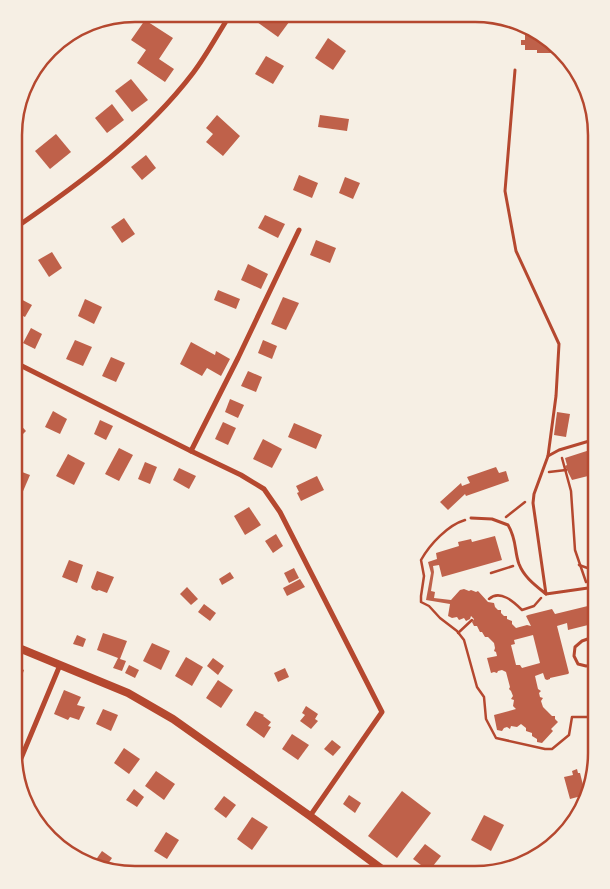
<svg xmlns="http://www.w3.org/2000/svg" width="610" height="889" font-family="'Fira Sans Condensed',sans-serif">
	<rect width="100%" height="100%" fill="#f6efe4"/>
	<g fill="#bf614a" fill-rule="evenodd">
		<polygon points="260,18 292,18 278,37 257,22"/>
		<polygon points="145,20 173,38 159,59 174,69 165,82 137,63 146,50 131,40"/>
		<polygon points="525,35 539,35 548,39 560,53 537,53 537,50 525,50 525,45 521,45 521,40 525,40"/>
		<polygon points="328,38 346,51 333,70 315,58"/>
		<polygon points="266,56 284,66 273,84 255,74"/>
		<polygon points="131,79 148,100 132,112 115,91"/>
		<polygon points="112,104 124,120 107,133 95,118"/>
		<polygon points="217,115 240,136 223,156 206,142 213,134 206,128"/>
		<polygon points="320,115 349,119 347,131 318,127"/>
		<polygon points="56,134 71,152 50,169 35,151"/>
		<polygon points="146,155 156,168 142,180 131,167"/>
		<polygon points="299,175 318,183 312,198 293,190"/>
		<polygon points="345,177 360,183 353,199 339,193"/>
		<polygon points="265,215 285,224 278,238 258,228"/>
		<polygon points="124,218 135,234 122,243 111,227"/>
		<polygon points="316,240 336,248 330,263 310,255"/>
		<polygon points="52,252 62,268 49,277 38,260"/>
		<polygon points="248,264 268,274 261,289 241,280"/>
		<polygon points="218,290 240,299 236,309 214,300"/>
		<polygon points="15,296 32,305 25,317 15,312"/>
		<polygon points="283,297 299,303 286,330 271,324"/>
		<polygon points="85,299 102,307 94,324 78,316"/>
		<polygon points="31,328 42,334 35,349 23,343"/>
		<polygon points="75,340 92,347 83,366 66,359"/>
		<polygon points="263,340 277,346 272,359 258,353"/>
		<polygon points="191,342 215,355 216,351 230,359 221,376 207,368 202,376 180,364"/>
		<polygon points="111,357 125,363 116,382 102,376"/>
		<polygon points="248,371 262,377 256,392 241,386"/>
		<polygon points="230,399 244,405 238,418 225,412"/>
		<polygon points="53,411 67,419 60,434 45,427"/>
		<polygon points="557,412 570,414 566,437 554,435"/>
		<polygon points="16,420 26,431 14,443 14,421"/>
		<polygon points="100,420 113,426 106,440 94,434"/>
		<polygon points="223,422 236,428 228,445 215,439"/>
		<polygon points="294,423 322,435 316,449 288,437"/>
		<polygon points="263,439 282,449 272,468 253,459"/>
		<polygon points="119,448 133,455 119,481 105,474"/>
		<polygon points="596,448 596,474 572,480 565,466 567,465 565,458"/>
		<polygon points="68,454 85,463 74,485 56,476"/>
		<polygon points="145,462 157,467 150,484 138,479"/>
		<polygon points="496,467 499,473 506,471 509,481 466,496 465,494 448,510 440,502 461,483 462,486 470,483 467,477"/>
		<polygon points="179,468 196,476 189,489 173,480"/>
		<polygon points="14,469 30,475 21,496 14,493"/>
		<polygon points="317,476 324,490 301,501 297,493 299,492 296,486"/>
		<polygon points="249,507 261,525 245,535 234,516"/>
		<polygon points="14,514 21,516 14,534"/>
		<polygon points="276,534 283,546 273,553 265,541"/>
		<path d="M495 536 502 560 442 577 439 565 433 566 434 572 431 591 435 592 434 598 451 600 460 590 464 589 469 591 471 590 476 592 478 591 488 602 494 603 495 607 498 610H501V613L504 616H507V619L512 621V624L516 628 527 625 531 626 526 616 528 615 552 609 555 614 596 604V623L568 630 567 623 557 626 569 673 568 674 550 678V679L547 680 545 679 543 673 535 676 538 689 541 691 539 693 540 697 543 698 541 701 543 707 552 716H555V719L558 722 551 729 553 731 542 743 537 742V739L532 736V733L526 731V728L521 724 517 727 511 726 510 729 507 727 504 728 502 731 497 730 494 715 516 709 513 706 514 700 511 699 513 696 511 691 509 689 510 687 506 672 502 670 498 671 497 673 494 672 491 673 487 658 497 656 496 652 494 651 495 648 494 643 488 637H485L482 632H480L477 626H474L472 622 474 619 471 616 470 619 466 621 464 618 459 620 457 617 452 618 448 616 450 604 426 600 431 573 428 562 437 559 436 553 459 546 458 542 471 539 472 542ZM533 635 540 663 522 668 520 665H516L511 645 515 644 514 640Z"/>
		<polygon points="69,560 83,565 77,583 62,577"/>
		<polygon points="294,568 299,578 289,583 284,573"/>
		<polygon points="97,571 114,577 107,593 99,590 97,591 92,589 91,587"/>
		<polygon points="230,572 234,578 222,585 219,579"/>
		<polygon points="300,579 305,587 287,596 283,588"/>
		<polygon points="187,587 198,599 191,605 180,594"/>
		<polygon points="204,604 216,613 210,621 198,612"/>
		<polygon points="103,633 127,641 120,659 126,661 122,671 113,668 118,658 97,650"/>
		<polygon points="77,635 86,639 83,647 73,644"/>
		<polygon points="152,643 170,651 161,670 143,661"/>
		<polygon points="186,657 203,667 192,686 175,676"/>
		<polygon points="213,658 224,666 218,675 207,666"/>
		<polygon points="14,665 24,670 18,687 14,686"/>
		<polygon points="129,665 139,670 135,678 125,673"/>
		<polygon points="285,668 289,677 278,682 274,673"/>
		<polygon points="218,680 233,690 221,708 206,698"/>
		<polygon points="64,690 81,697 77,705 85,707 79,720 70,717 68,720 54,714"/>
		<polygon points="306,706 318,714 315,719 318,721 311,729 300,721 305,715 302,713"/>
		<polygon points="103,709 118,715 111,731 96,724"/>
		<polygon points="255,711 264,715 263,716 271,722 268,726 271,727 264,738 246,725"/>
		<polygon points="292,734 309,745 298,760 282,749"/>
		<polygon points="332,740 341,747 333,756 324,749"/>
		<polygon points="124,748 140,759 129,774 114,763"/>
		<polygon points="577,769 578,773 580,773 585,793 585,795 570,799 564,777 573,775 572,771"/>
		<polygon points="156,771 175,784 164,800 145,786"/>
		<polygon points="134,789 144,797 137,807 126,800"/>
		<polygon points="402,791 431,813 397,858 368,836"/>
		<polygon points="349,795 361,803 355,813 343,804"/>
		<polygon points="224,796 236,805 226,818 214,809"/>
		<polygon points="484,815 504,825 491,851 471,840"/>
		<polygon points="252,817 268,827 252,850 237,839"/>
		<polygon points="166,832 179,840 167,859 154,851"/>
		<polygon points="425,844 441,856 429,871 413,859"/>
		<polygon points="102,851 112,858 105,868 95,861"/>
		<polygon points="132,865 145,874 126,874"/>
	</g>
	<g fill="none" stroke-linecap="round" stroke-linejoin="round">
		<g stroke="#b5482f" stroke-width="2.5">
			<polyline points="562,458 571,491 575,550 586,582"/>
			<polyline points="549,472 566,470"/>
			<polyline points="506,517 525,502"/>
			<path d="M465 520C448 525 430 544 421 560L424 576 421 596V602L429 606 440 618 457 631 464 640 477 687 484 697 486 719 496 738 545 749H552L569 735 572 717H590L596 705"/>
			<polyline points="579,565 596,571"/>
			<polyline points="491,573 513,566"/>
			<path d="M489 599C500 589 514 602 522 610L534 606 541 598"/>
			<polyline points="458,633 472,620"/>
			<polyline points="593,672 596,682"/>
		</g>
		<g stroke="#b5482f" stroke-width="3">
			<polyline points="515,70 505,191 516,251 559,344 556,396 548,456"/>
			<path d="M471 518 492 519 508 525C517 540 514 550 519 564 524 577 535 585 546 594"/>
			<polyline points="596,594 588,588 546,594 533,503 534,494 548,456 559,450 596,439"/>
			<polyline points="596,665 586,666 578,664 574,656 575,647 582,641 596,636"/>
		</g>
		<g stroke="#b5482f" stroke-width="5">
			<path d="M15 228C79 184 145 136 193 73 206 56 216 37 228 18"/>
			<polyline points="14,362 191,451 241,475 264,489 280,512 382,712 310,816"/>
			<polyline points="191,451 238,358 299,230"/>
			<polyline points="17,768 60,665"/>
		</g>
		<polyline stroke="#b5482f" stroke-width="8" points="14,646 128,693 173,719 310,816 390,875"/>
	</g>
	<path d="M0 0H610V889H0ZM135 22H475A113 113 0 0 1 588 135V753A113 113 0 0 1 475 866H135A113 113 0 0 1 22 753V135A113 113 0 0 1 135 22Z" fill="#f6efe4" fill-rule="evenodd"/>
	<path fill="none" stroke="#b5482f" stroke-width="2.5" d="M135 22H475A113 113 0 0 1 588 135V753A113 113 0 0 1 475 866H135A113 113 0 0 1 22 753V135A113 113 0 0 1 135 22Z"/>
</svg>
